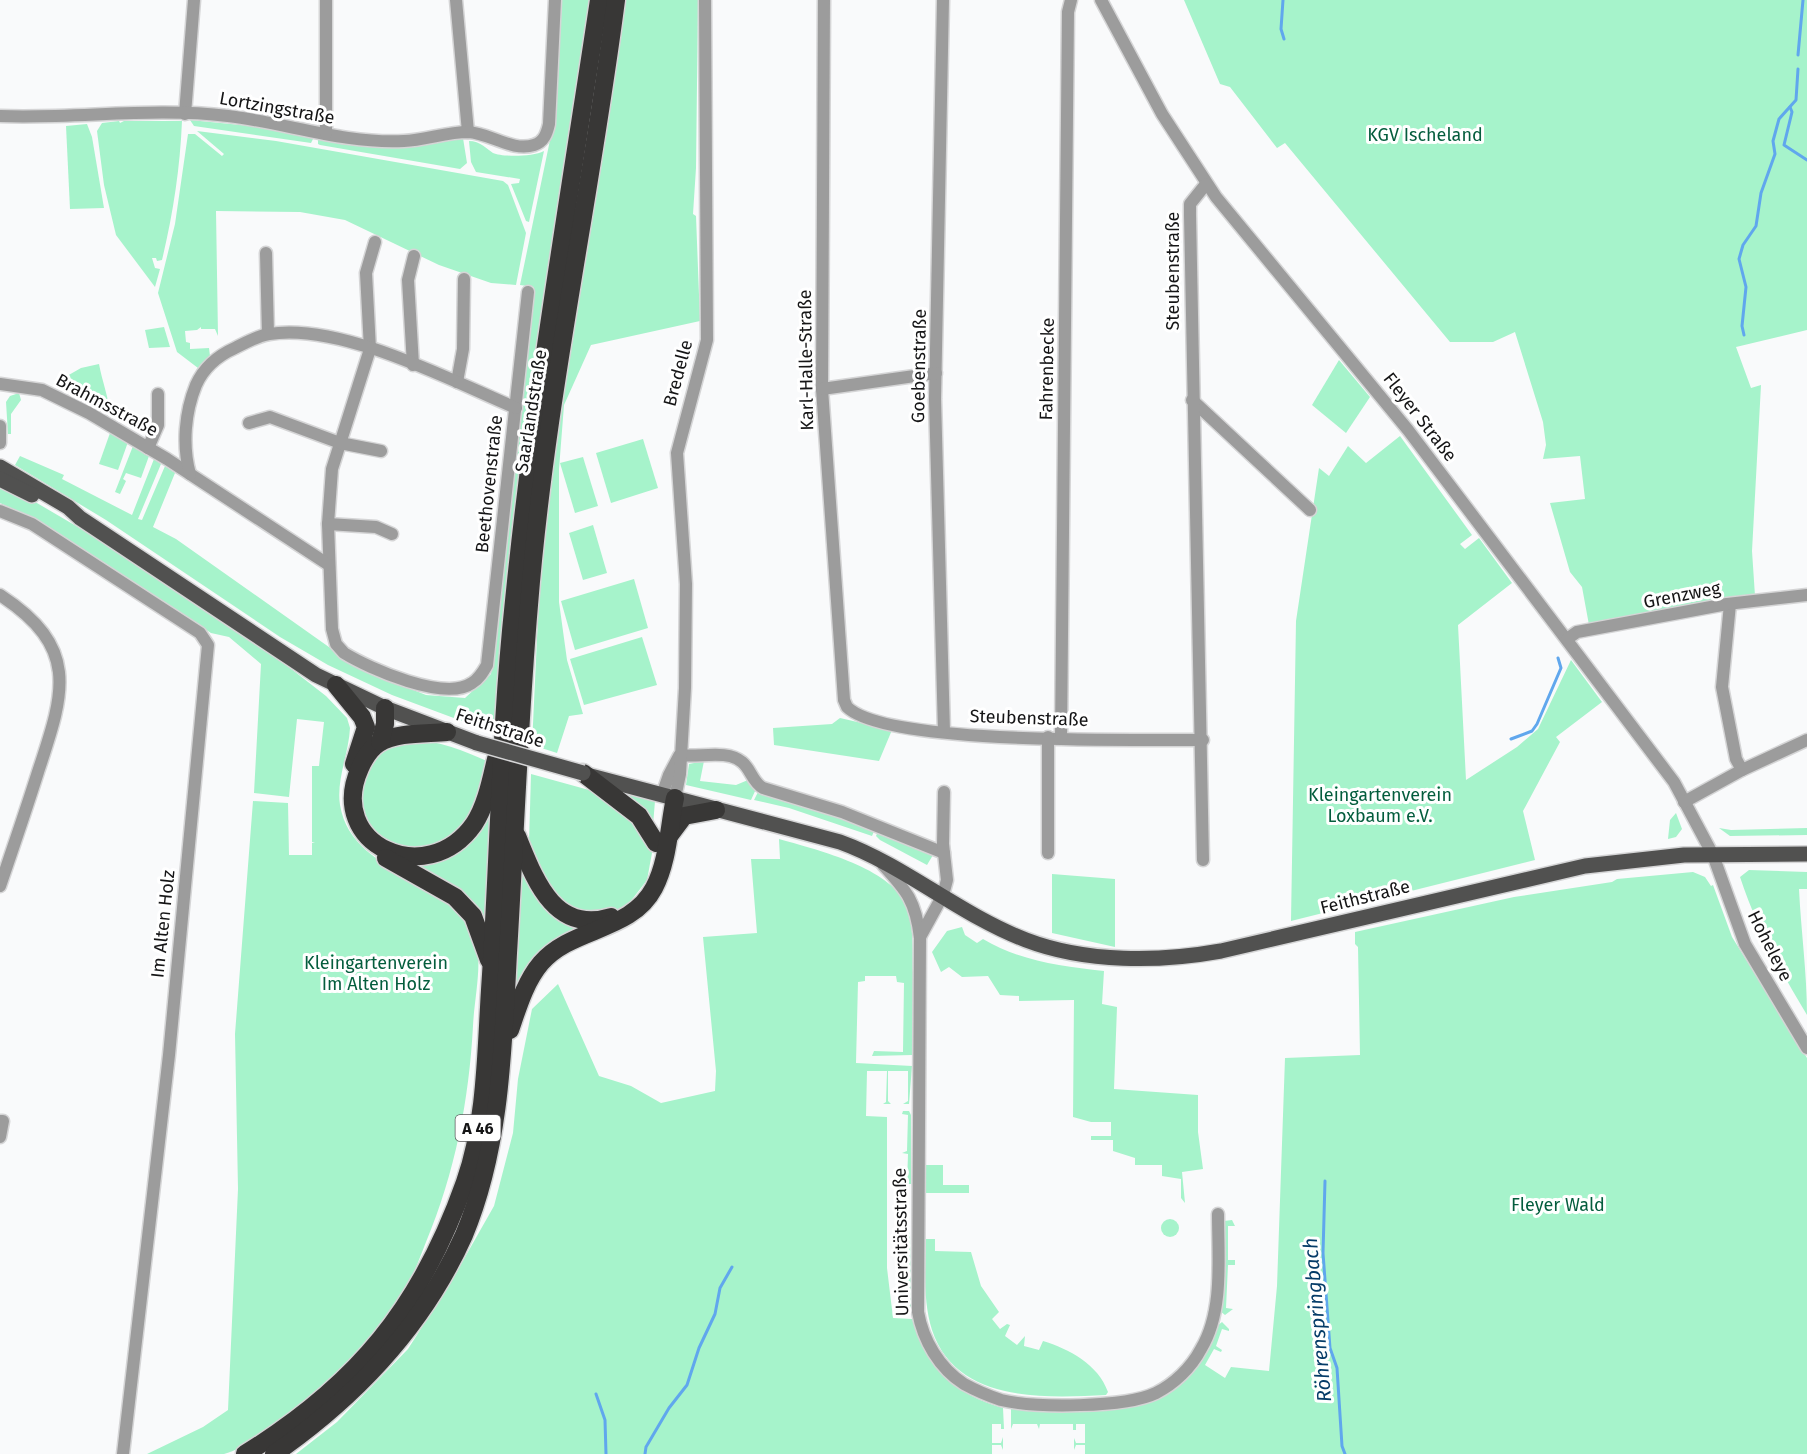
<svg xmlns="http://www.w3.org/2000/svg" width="1807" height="1454" font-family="'Fira Sans',sans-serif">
	<rect width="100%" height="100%" fill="#f9fafb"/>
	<g fill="#a6f3cb">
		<polygon points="557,0 594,0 506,583 494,733 392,695 328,665 280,637 106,520 15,465 20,456 64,475 62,479 132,515 154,459 161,464 138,519 142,520 165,466 175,473 153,527 176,539 360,669 426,695 465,698 491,674 534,287 520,285 550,140"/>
		<polygon points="622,0 698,0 696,168 693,214 696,216 700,321 591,345 564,405 559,469 559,602 567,660 583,714 569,716 557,753 532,745 542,532"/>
		<polygon points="1184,0 1807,0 1807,330 1736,347 1751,388 1761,385 1752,551 1755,596 1589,625 1582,587 1570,572 1550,503 1585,499 1580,456 1543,459 1546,445 1543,422 1515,332 1493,342 1450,342 1285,143 1277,148 1230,87 1220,84"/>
		<polygon points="190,120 272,128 314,137 311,143 194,126"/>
		<path d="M119 121 120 123 124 121H182C180 169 173 214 162 260L157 261 156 258H152L155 268 160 269 155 287 116 235 104 185 97 131 102 123Z"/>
		<polygon points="87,124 92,137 104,208 70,209 66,126"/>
		<polygon points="197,131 276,141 503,181 508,185 526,233 516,285 491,283 439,265 345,220 300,212 216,211 218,336 215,329 201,329 201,327 197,330 185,331 186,342 190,343 190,349 209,348 210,356 198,368 177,352 158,293 175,224 188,134 195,134 222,156 224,154"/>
		<polygon points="318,138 351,145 398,148 463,138 467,163 460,169 320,145 318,144"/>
		<path d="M469 141C480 141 487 149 493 153 502 157 532 157 544 151L529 222 526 221 511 184 519 183 520 179 476 172 471 162Z"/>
		<polygon points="164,327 170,347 149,348 145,330"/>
		<polygon points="1339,360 1370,397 1346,433 1312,405"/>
		<path d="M99 364C102 381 109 398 110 414L53 384 81 368Z"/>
		<polygon points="19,393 21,400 11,414 11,434 8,434 6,402 10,396"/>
		<polygon points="110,433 128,442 118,470 99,464"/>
		<polygon points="1400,436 1472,535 1460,544 1465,549 1479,538 1512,583 1458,625 1466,780 1517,747 1538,729 1571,660 1602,702 1556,737 1560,742 1523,811 1535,860 1291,921 1296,621 1319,468 1329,476 1348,446 1366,463"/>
		<polygon points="643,439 658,488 611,503 596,453"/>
		<polygon points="133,446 149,456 141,478 126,473 123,479 126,481 120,494 115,492"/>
		<polygon points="583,457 598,506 575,513 560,463"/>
		<path d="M0 488 25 496 129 557 272 654 326 696 347 718 350 728C349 753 336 780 340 805 353 883 469 874 478 954 480 975 474 1004 473 1026 469 1100 455 1173 426 1242 420 1257 415 1272 407 1286 377 1334 338 1376 293 1410 274 1425 249 1447 224 1454 207 1454 166 1454 147 1454L203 1427 228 1410 238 1189 235 1034 253 801 288 803 289 855H312V843H315L312 842V766H319L324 722 297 719 289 797 254 793 261 664 229 637 211 633 35 519 0 503Z"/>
		<polygon points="593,525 607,573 583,580 569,533"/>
		<polygon points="634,579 648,628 575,650 561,601"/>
		<polygon points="642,637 657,685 584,705 570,659"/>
		<polygon points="840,718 892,730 879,761 774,745 773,728 832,724"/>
		<path d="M410 739C439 741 463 750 489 762L470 818 435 849 384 846 357 810 373 754Z"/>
		<polygon points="704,761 700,781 736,785 748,780 756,789 751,800 686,785 689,764"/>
		<polygon points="531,774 589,790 627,810 651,844 652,853 647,880 627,906 617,912 584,915 553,899 529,843"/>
		<polygon points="608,788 655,801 653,825"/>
		<polygon points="759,790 875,829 872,836 789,808 754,800"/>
		<polygon points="493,796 488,941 412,863 430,862"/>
		<polygon points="1676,813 1682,829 1676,837 1668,839 1670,820"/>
		<polygon points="1719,828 1731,830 1807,828 1807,835 1730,836"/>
		<polygon points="878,831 933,855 927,865 880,840 876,836"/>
		<path d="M779 839C814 849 885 866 904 901 915 921 912 951 913 973 913 1000 915 1029 912 1055L872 1056 874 1051 903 1052 904 983 897 982 896 976H865V981L858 982 856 1063 912 1066 909 1104H903L908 1101V1071H888V1101L891 1104H883L886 1102 887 1071H867L866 1116 887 1117V1268L893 1318 912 1319C927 1366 955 1395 1003 1408L1004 1429H1001V1424H992V1443H1001L1003 1437V1450L1001 1445H992V1454H296L337 1422 408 1349 452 1280 494 1206 513 1133 518 1079 532 1009 558 984 599 1076 631 1086 661 1103 715 1091 716 1071 703 937 757 933 751 859H780Z"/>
		<polygon points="520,855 527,878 592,926 569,936 512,1010"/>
		<path d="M1749 870 1807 872V889H1799C1801 931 1807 973 1807 1015 1780 970 1756 926 1740 877Z"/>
		<path d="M1693 872 1705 877 1711 886 1713 885 1732 937 1807 1058V1454H1085V1445H1076L1074 1450V1438L1076 1443H1085V1424H1076V1430H1073V1424H1040L1039 1429 1037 1424H1013L1011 1429V1408C1031 1412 1052 1411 1072 1411 1143 1412 1193 1400 1217 1326L1222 1322 1229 1329V1331L1222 1329 1216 1346 1222 1350 1221 1352 1214 1349 1205 1365 1225 1378 1231 1367 1269 1371 1277 1286 1285 1058 1360 1055 1358 947 1355 944V932L1514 897 1612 882 1617 879Z"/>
		<polygon points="1052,874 1115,879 1115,947 1052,933"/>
		<path d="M962 927 965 935 977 943 983 939C1020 961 1061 966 1104 971L1102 1004 1117 1007 1114 1089 1198 1095V1132L1203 1169 1182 1172 1185 1203 1181 1198V1179L1162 1176V1165H1135V1158L1113 1151V1140H1091V1136H1111V1122H1091L1073 1117 1074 1000 1019 1001V996L1000 995 988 976 962 977 949 967 941 972 932 952 947 931Z"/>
		<polygon points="903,1111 909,1111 911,1115 911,1184 907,1184 908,1154 902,1153 907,1151 908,1115 902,1114"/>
		<polygon points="926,1165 943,1165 943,1185 969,1185 969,1193 926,1193"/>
		<circle cx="1170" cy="1228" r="9"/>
		<polygon points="1232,1220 1235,1226 1228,1226 1228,1260 1235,1260 1235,1265 1228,1265 1226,1308 1233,1309 1225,1315 1220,1311 1224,1221"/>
		<polygon points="901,1231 908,1231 910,1234 911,1311 905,1311 901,1305 901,1268 907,1267 907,1234"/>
		<path d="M926 1239H935V1251L971 1252 981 1286 999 1312 992 1319 1000 1329 1007 1324 1010 1325 1005 1336 1017 1345 1025 1336 1024 1346 1039 1350 1043 1341C1069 1349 1098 1364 1108 1392L1106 1395C1044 1398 956 1403 932 1330 923 1301 925 1269 926 1239Z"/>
	</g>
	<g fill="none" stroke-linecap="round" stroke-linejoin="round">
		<g stroke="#60a7ed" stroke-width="3">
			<polyline points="1283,0 1281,29 1284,39"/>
			<polyline points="1798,55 1803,0"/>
			<polyline points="1790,107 1792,112 1784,145 1807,160"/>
			<polyline points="1744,335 1742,326 1746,287 1739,259 1743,245 1756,226 1761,193 1775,154 1773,141 1779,119 1796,100 1798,69"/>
			<polyline points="1511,739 1532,731 1537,724 1561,668 1558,658"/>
			<polyline points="1325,1181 1323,1253 1330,1348 1337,1368 1342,1446 1345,1454"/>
			<polyline points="596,1394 605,1420 606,1454"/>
			<polyline points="645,1454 646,1447 669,1408 687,1385 699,1348 715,1314 720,1288 732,1267"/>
		</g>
		<defs>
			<g id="minor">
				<polyline points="456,0 468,132"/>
				<path d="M824 0 822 389 844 700 847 707C887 746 1138 739 1203 740"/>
				<polyline points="943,0 935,399 944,732"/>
				<polyline points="1101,0 1162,114 1216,197 1408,430 1674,782 1713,855 1745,944 1807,1048"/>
				<polyline points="185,114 194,0"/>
				<path d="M0 116C76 119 153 107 228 116 287 123 344 144 404 141 425 140 447 132 468 132 490 133 512 152 534 145 544 142 547 133 549 124L555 0"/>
				<polyline points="326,134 326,0"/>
				<path d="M375 242 366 273 370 349 332 469 328 524 332 629 336 644 344 653C370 669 445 702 472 683 479 679 483 672 487 665L528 292"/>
				<polyline points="266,253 268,334"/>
				<polyline points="413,365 408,280 414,256"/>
				<polyline points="457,382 463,349 464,279"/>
				<polyline points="0,384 42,390 89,413 167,459 329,565"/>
				<polyline points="822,389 936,373"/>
				<polyline points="1192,400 1310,510"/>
				<polyline points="249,423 270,417 340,443 381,451"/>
				<polyline points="0,426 0,443"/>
				<polyline points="148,448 158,425 158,394"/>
				<path d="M190 474C182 445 185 412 196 385 204 367 217 356 235 348 245 343 257 336 269 334 340 322 450 380 516 408"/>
				<polyline points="0,511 32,524 200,633 208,645 169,1055 123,1454"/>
				<polyline points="328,524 376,527 392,534"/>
				<path d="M0 595C81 648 64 693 38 772 26 810 13 848 0 886"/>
				<polyline points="1730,604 1722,687 1736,759 1742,770"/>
				<polyline points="1567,639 1577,632 1727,604 1807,595"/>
				<polyline points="1061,738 1068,12 1071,0"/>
				<path d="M680 755C698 758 727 749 742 762 751 769 752 782 763 788L842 812 944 853"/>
				<polyline points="662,795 669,775 679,756"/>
				<polyline points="675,798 680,774 685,688 686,584 677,453 707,340 705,0"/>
				<polyline points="1684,802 1742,770 1807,740"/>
				<polyline points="1048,853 1048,737"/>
				<polyline points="1203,860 1190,215 1190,204 1206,184"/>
				<path d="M883 865C907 891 916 902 920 938L918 1312C923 1340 939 1368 964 1384 975 1390 989 1396 1001 1400 1035 1408 1125 1408 1156 1393 1174 1384 1191 1368 1201 1349 1224 1311 1218 1257 1218 1214"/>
				<polyline points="920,937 943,895 947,880 943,844 944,792"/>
				<polyline points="0,1121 3,1121 0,1137"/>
			</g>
			<g id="major">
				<polyline points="0,467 68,507 80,518 316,675 385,708 477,743"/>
				<polyline points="0,479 32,495"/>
				<path d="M587 775 840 842C906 866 960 915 1026 940 1086 963 1160 962 1221 951L1585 866 1684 855 1807 854"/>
			</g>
			<g id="highway">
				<polyline points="336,685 362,717 366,727 354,764"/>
				<path d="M447 732C426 734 397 732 379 743 370 749 364 759 360 768 325 845 427 891 474 824 486 806 491 780 496 759"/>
				<polyline points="380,742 385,724 385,708"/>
				<polyline points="583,773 639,816 656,843"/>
				<path d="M517 836C534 877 553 935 611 917"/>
				<polyline points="669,836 684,816 716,810"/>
				<polyline points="386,858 455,897 473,916 489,960"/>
				<path d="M510 1030C518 1007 525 982 541 963 572 927 631 932 654 888 668 862 669 826 675 798"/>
				<path d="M245 1454C357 1385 421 1307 465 1182 486 1122 486 1053 490 990 499 861 500 730 514 601 534 400 569 200 599 0"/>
				<path d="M274 1454C356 1397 423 1327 464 1235 501 1147 503 1046 508 953 515 837 519 721 529 605 545 402 590 202 616 0"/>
			</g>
		</defs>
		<use href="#minor" stroke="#d5d5d6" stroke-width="15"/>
		<use href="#major" stroke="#d5d5d6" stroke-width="18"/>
		<use href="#highway" stroke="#d5d5d6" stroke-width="21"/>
		<use href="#minor" stroke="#9c9c9c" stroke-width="12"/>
		<use href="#major" stroke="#515150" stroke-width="15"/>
		<use href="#highway" stroke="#383736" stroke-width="18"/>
		<defs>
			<polyline id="major-bridge" points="477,743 583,773"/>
		</defs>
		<use href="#major-bridge" stroke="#d5d5d6" stroke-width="18" stroke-linecap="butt"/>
		<use href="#major-bridge" stroke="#515150" stroke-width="15"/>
	</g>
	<g text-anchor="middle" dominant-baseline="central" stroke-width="6" stroke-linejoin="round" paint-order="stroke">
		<rect fill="#fff" stroke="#5b5b5c" stroke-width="1.5" x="455.5" y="1115" width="45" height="26" rx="4.5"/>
		<g font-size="16" font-weight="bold" fill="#151516">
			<text x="478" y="1128">A 46</text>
		</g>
		<g font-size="18" fill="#151516" stroke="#fff">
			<text transform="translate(277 108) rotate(10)">Lortzingstraße</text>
			<text transform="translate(1173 271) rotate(-90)">Steubenstraße</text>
			<text transform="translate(806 360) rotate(-91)">Karl-Halle-Straße</text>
			<text transform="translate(919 366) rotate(-89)">Goebenstraße</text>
			<text transform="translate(1047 369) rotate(-89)">Fahrenbecke</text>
			<text transform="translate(678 373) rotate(-75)">Bredelle</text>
			<text transform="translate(107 405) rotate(28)">Brahmsstraße</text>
			<text transform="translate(531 411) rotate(-81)">Saarlandstraße</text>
			<text transform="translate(1420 417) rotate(52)">Fleyer Straße</text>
			<text transform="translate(489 484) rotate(-84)">Beethovenstraße</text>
			<text transform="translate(1682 595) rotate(-11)">Grenzweg</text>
			<text transform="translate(1029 718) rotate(2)">Steubenstraße</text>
			<text transform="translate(500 728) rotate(18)">Feithstraße</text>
			<text transform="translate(1365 897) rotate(-14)">Feithstraße</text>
			<text transform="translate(163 924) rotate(-84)">Im Alten Holz</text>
			<text transform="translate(1770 946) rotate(63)">Hoheleye</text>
			<text transform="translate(901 1242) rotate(-91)">Universitätsstraße</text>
		</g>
		<g font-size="18" fill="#045d3d" stroke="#fff">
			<text x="1425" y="135">KGV Ischeland</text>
			<text x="1380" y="795">Kleingartenverein<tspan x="1380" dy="21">Loxbaum e.V.</tspan></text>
			<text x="376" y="963">Kleingartenverein<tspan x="376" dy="21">Im Alten Holz</tspan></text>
			<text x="1558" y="1205">Fleyer Wald</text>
		</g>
		<g font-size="20" font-style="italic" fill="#053c68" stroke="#fff">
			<text transform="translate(1317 1320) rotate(-95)">Röhrenspringbach</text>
		</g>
	</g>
</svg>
